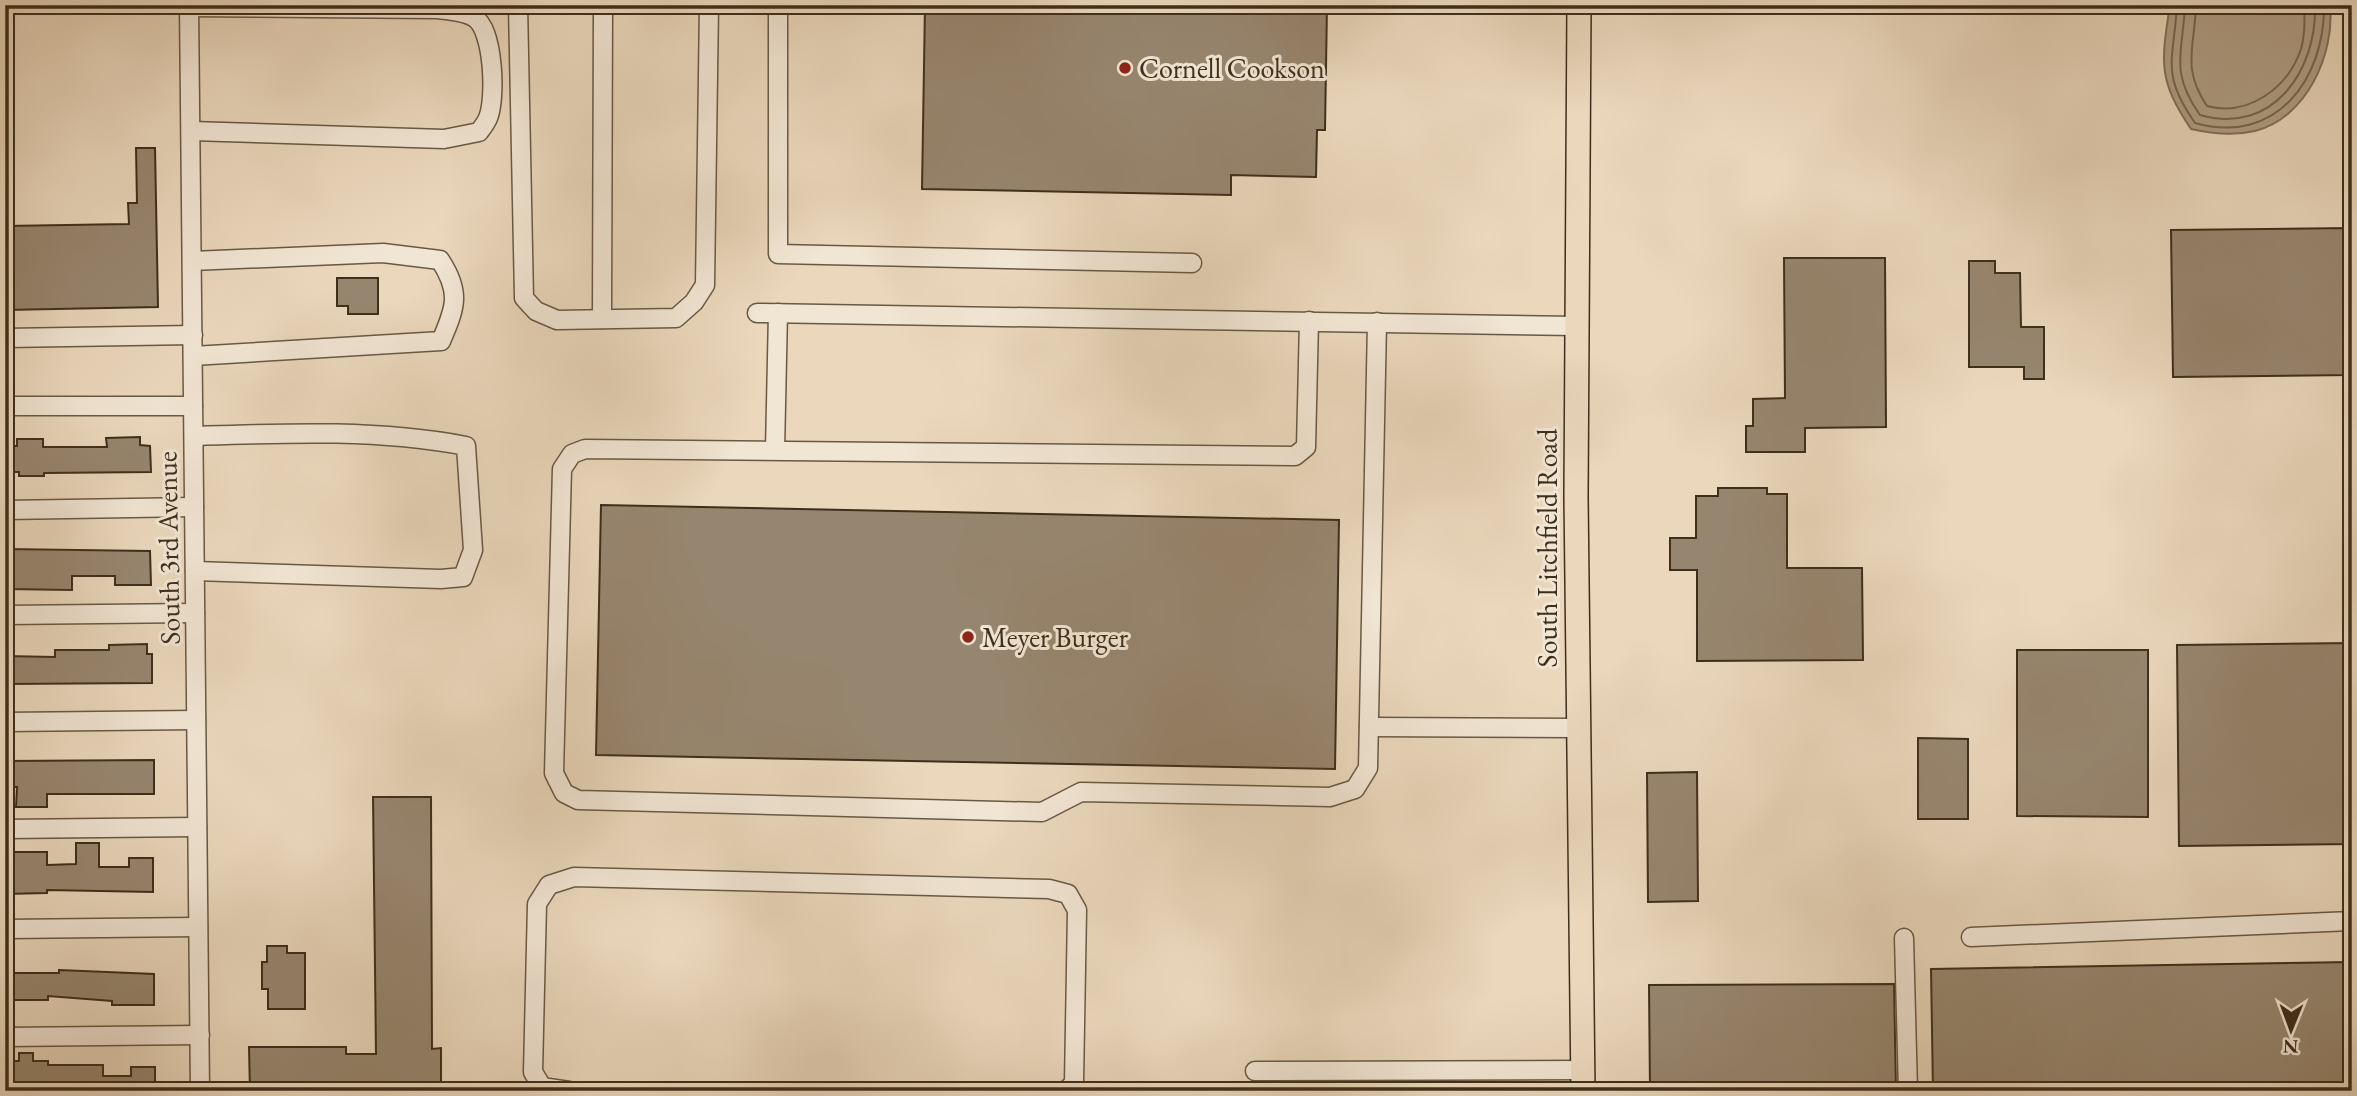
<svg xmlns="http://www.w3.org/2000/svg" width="2357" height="1096" font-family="'EB Garamond',serif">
	<rect width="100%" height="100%" fill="#ead7bc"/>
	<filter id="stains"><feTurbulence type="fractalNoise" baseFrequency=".00286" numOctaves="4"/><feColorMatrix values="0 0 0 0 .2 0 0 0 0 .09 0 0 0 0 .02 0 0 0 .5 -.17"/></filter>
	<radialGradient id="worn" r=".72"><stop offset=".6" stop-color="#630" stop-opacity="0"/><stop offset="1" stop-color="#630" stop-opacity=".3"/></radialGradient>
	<path fill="#b09e85" stroke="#82725b" stroke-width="2" d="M2170 5H2330C2335 53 2307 118 2255 131 2233 136 2213 134 2191 129 2158 80 2161 63 2170 5Z"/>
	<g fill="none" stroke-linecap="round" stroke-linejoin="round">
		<g stroke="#776650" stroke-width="2">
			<path d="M2177 5C2174 60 2160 73 2195 123 2276 146 2325 79 2324 5"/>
			<path d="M2185 5C2183 53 2169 71 2200 115 2273 136 2317 70 2315 5"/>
			<path d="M2196 5C2195 46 2181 68 2207 106 2248 117 2288 88 2301 49 2305 35 2305 20 2304 5"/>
		</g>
	</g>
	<g fill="#97866f" stroke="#3e2f1b" stroke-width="2">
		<polygon points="925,5 1327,5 1325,130 1317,130 1316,177 1231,175 1231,195 922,189"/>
		<polygon points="136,148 155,148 158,307 5,310 5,226 129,224 128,203 137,203"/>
		<polygon points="2352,228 2352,375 2173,377 2171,230"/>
		<polygon points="1784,258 1885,258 1886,427 1805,428 1805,452 1746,452 1746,426 1753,426 1753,399 1785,398"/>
		<polygon points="1969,261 1995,261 1995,273 2020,273 2021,327 2044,327 2044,379 2024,379 2024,367 1969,367"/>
		<polygon points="337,278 378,278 378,314 348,314 348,306 337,306"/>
		<polygon points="140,437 140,445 150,446 151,472 44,473 44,476 19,476 19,472 5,472 5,446 17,446 17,439 43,439 43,447 107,447 106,438"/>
		<polygon points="1718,488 1767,488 1767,494 1787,494 1787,568 1862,568 1863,660 1697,661 1697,570 1670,570 1670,538 1696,538 1696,496 1718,496"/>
		<polygon points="601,505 1339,520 1335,769 596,755"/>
		<polygon points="5,549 150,551 151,585 115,585 115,576 72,576 72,590 5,589"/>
		<polygon points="2352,643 2352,844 2179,846 2177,645"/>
		<polygon points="147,644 147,654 152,654 152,683 5,684 5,656 55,657 55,650 109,650 109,645"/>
		<polygon points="2017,650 2148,650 2148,817 2017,816"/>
		<polygon points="1918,738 1968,739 1968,819 1918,819"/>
		<polygon points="154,760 154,794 47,794 47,807 16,807 17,787 5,787 5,761"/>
		<polygon points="1697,772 1698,901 1648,902 1647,773"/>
		<polygon points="373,797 431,797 432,1049 441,1048 441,1091 250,1091 249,1047 346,1047 346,1054 376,1054"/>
		<polygon points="76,843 99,843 99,867 129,867 129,858 153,858 153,892 47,890 47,893 5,894 5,852 47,852 47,865 76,864"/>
		<polygon points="267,946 287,946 287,953 305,953 305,1009 268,1009 268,989 262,989 262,962 267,962"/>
		<polygon points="2352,962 2352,1091 1933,1091 1931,969"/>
		<polygon points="59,970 154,974 154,1005 112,1005 112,1001 48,996 48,1000 5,1000 5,973 59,973"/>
		<polygon points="1894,984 1896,1091 1650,1091 1649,985"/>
		<polygon points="19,1053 33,1053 33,1061 48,1061 48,1065 103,1065 103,1076 131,1076 131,1067 155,1067 155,1091 6,1091 6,1061 19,1061"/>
	</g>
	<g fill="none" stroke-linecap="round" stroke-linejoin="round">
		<defs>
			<g id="minor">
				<polyline points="189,5 200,1091"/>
				<polyline points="518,5 524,298 536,311 557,320 676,318 694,302 705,285 709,5"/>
				<polyline points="778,5 778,254 1192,263"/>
				<path d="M189 7 438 9C451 11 465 11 475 18 494 31 496 99 488 118 486 123 482 128 479 132L444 139 191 131"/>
				<path d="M192 261 383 253 440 260C461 292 456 307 441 341L193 356"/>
				<polyline points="757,313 1576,326"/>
				<polyline points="602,319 603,5"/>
				<polyline points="1309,321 1306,447 1295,456 585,449 572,454 562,469 554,773 564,793 578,800 1042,812 1081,792 1330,797 1355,789 1368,768 1377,322"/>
				<polyline points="5,338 193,335"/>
				<polyline points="5,406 193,406"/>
				<path d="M194 436C285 433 376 429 466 446L473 550 463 577 441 579 195 571"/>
				<polyline points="775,450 778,313"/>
				<polyline points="5,510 194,507"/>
				<polyline points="5,615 195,613"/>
				<polyline points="5,722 196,720"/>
				<polyline points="1369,727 1578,728"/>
				<polyline points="5,829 197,827"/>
				<polyline points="5,929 198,927"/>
				<polyline points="1971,937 2352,921"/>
				<polyline points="1904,938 1908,1091"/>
				<polyline points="5,1037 200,1035"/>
				<polyline points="1255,1071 1583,1070"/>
				<polyline points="569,1091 542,1087 533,1072 537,904 549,885 574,877 1049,889 1068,894 1077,910 1074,1083 1066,1091"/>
			</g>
			<polyline id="major" points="1579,5 1576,496 1583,1091"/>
		</defs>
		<use href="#minor" stroke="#695943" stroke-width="21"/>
		<use href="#major" stroke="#3e2f1b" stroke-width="26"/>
		<use href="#minor" stroke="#f1e5d3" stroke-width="18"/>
		<use href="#major" stroke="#ead7bc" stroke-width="23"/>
	</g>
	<g fill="#8f2418" stroke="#f1e5d3" stroke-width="2.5">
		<circle cx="1125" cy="68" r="7"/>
		<circle cx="968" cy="637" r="7"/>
	</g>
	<g text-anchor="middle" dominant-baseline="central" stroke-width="6" stroke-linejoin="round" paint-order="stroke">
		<g font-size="28" fill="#3e2f1b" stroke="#f1e5d3" text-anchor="start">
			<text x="1139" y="68">Cornell Cookson</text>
			<text x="982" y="637">Meyer Burger</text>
		</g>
		<g font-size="28" fill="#3e2f1b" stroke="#f1e5d3">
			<text transform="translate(168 548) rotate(-91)">South 3rd Avenue</text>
			<text transform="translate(1547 548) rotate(-90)">South Litchfield Road</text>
		</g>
	</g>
	<rect width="2357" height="1096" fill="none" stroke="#ead7bc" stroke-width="28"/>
	<rect x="7" y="7" width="2343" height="1082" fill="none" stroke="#3e2f1b" stroke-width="3.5"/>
	<rect x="14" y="14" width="2329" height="1068" fill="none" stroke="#3e2f1b" stroke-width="2"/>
	<g transform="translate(2291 1030) rotate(181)" stroke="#f1e5d3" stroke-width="5" paint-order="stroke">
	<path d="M0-5L12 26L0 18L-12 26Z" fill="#3e2f1b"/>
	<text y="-10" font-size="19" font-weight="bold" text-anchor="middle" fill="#3e2f1b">N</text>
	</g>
	<rect width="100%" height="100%" filter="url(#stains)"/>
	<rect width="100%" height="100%" fill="url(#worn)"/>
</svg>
